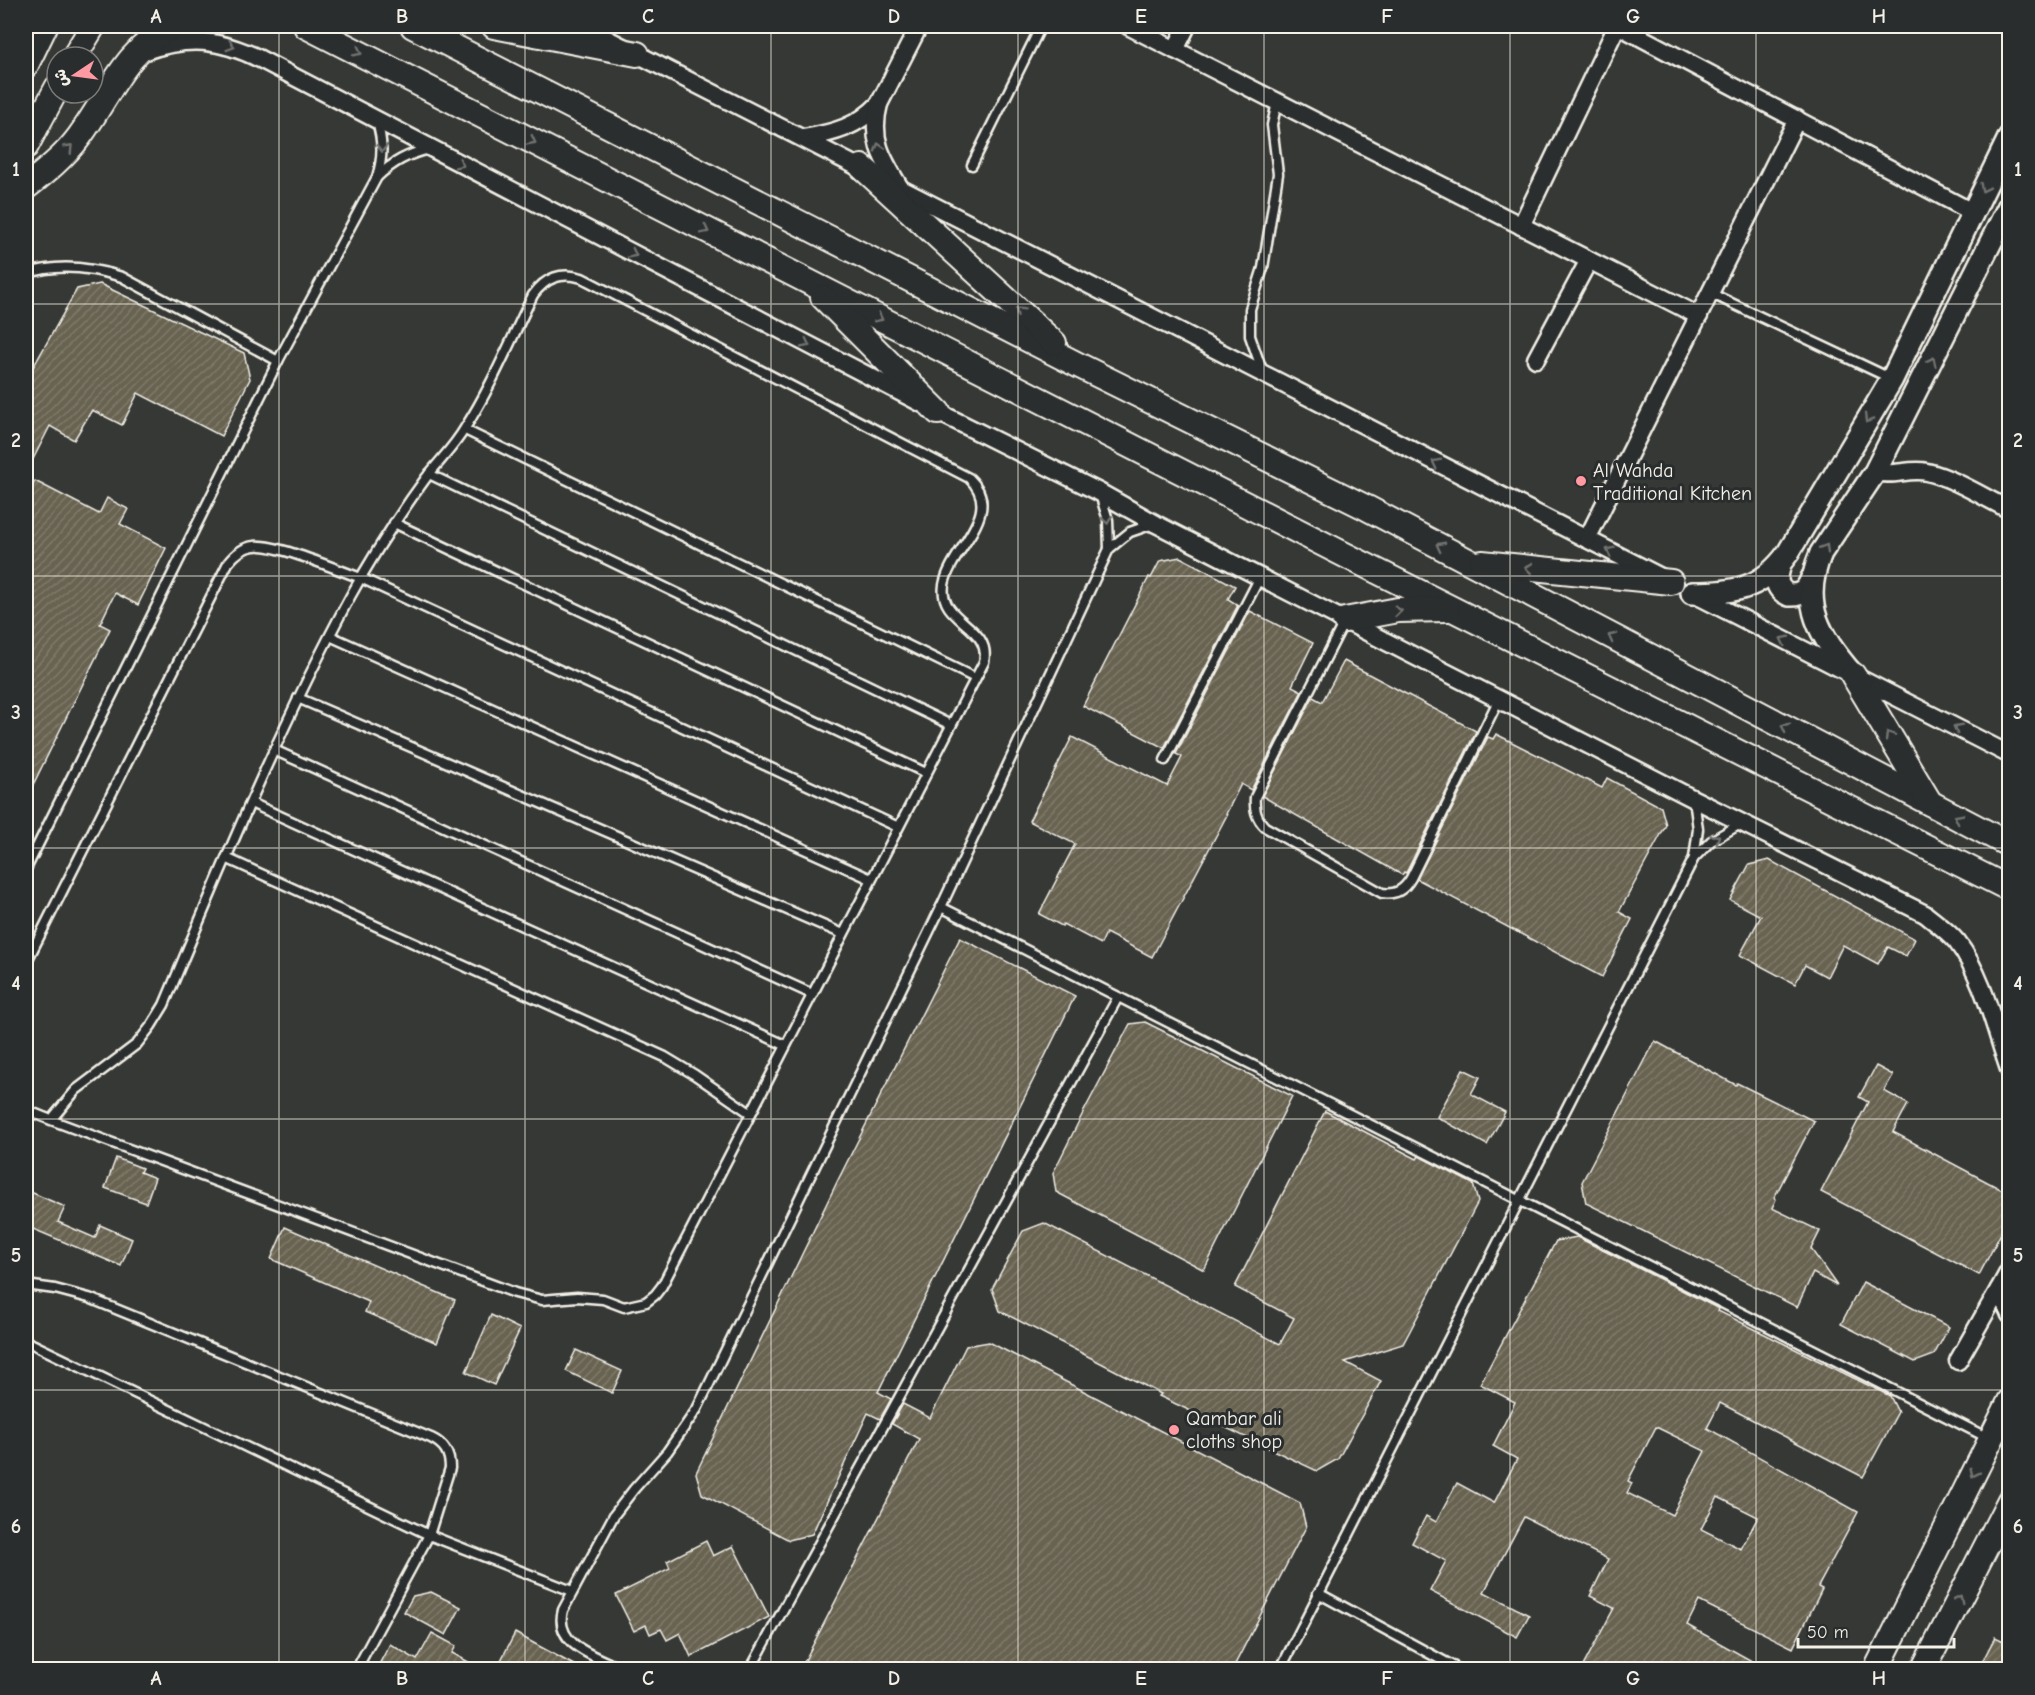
<svg xmlns="http://www.w3.org/2000/svg" width="2035" height="1695" font-family="'Comic Neue','Playpen Sans Arabic',sans-serif">
	<defs>
		<pattern id="building-hatch" width="6" height="6" patternUnits="userSpaceOnUse" patternTransform="scale(1.5)"><rect width="6" height="6" fill="#686251"/><path d="M-1 1l2-2M0 6l6-6M5 7l2-2" fill="none" stroke="#7e796a"/></pattern>
	</defs>
	<rect width="100%" height="100%" fill="#363835"/>
	<filter id="ink" filterUnits="userSpaceOnUse"><feTurbulence type="fractalNoise" baseFrequency=".0167" numOctaves="2"/><feDisplacementMap in="SourceGraphic" scale="12" xChannelSelector="R" yChannelSelector="G"/><feConvolveMatrix kernelMatrix="1 2 1 2 8 2 1 2 1" color-interpolation-filters="sRGB"/></filter>
	<g filter="url(#ink)">
		<g fill="url(#building-hatch)" stroke="#f4f1e8" stroke-width="1.5" fill-rule="evenodd">
			<polygon points="100,284 244,353 250,379 221,436 138,393 122,425 92,410 74,440 50,426 26,473 26,369 31,371 77,289"/>
			<polygon points="35,481 99,514 107,498 128,509 120,524 166,548 138,605 115,593 100,624 110,629 26,799 26,500"/>
			<polygon points="1180,557 1235,586 1228,599 1238,605 1164,748 1083,706 1149,577 1151,578 1160,561"/>
			<polygon points="1250,611 1313,643 1292,686 1302,691 1251,790 1241,784 1226,814 1227,815 1152,957 1106,933 1101,944 1063,924 1062,926 1039,914 1075,844 1029,821 1072,737 1167,786 1182,757 1176,754"/>
			<polygon points="1344,661 1476,731 1406,873 1404,872 1402,875 1262,796 1313,697 1322,702"/>
			<polygon points="1496,734 1602,788 1607,778 1661,807 1666,825 1619,912 1632,919 1602,977 1417,879 1488,737 1493,739"/>
			<polygon points="1769,860 1915,939 1906,956 1888,947 1878,964 1843,945 1827,977 1805,965 1795,984 1740,955 1761,916 1730,900 1749,865"/>
			<polygon points="960,938 1075,996 878,1392 891,1399 880,1419 868,1413 812,1534 789,1540 702,1494 696,1473 838,1180"/>
			<polygon points="1145,1022 1292,1096 1204,1270 1056,1192 1053,1173 1084,1111 1130,1024"/>
			<polygon points="1655,1041 1736,1085 1737,1083 1814,1121 1774,1198 1776,1199 1772,1208 1820,1231 1811,1249 1837,1286 1813,1273 1797,1307 1586,1203 1582,1182"/>
			<polygon points="1876,1066 1893,1075 1884,1091 1908,1104 1893,1132 2010,1194 2010,1216 1979,1275 1821,1192 1868,1102 1859,1097"/>
			<polygon points="1463,1069 1480,1077 1471,1094 1505,1112 1487,1145 1437,1117"/>
			<polygon points="1325,1111 1417,1159 1419,1156 1473,1184 1478,1202 1403,1344 1345,1362 1381,1381 1338,1459 1317,1471 1159,1396 1161,1394 1000,1311 992,1289 1023,1231 1044,1223 1280,1344 1294,1318 1235,1287"/>
			<polygon points="116,1158 142,1168 140,1172 155,1178 146,1203 105,1188"/>
			<polygon points="26,1190 65,1207 58,1222 95,1238 100,1225 132,1239 121,1266 26,1226"/>
			<polygon points="285,1227 455,1300 437,1343 365,1312 369,1302 271,1259"/>
			<path d="M1577 1237 1719 1309 1718 1311 1890 1396 1898 1412 1863 1477 1720 1403 1707 1428 1858 1512 1818 1587 1822 1589 1793 1648 1699 1601 1687 1625 1768 1670H1581L1614 1608 1590 1596 1608 1559 1524 1517 1484 1592 1529 1615 1517 1637 1430 1591 1446 1561 1412 1543 1426 1516 1436 1522 1457 1483 1494 1503 1517 1459 1493 1446 1515 1402 1480 1384 1556 1241ZM1656 1427 1705 1451 1672 1515 1627 1493 1632 1483 1628 1481ZM1718 1497 1758 1517 1741 1549 1701 1529Z"/>
			<polygon points="1863,1282 1949,1327 1934,1355 1915,1362 1841,1324"/>
			<polygon points="491,1315 520,1329 494,1385 466,1372"/>
			<polygon points="989,1342 1300,1503 1306,1527 1232,1670 800,1670 919,1439 892,1424 903,1404 930,1418 966,1346"/>
			<polygon points="576,1350 622,1371 612,1393 566,1371"/>
			<polygon points="706,1541 713,1556 733,1546 769,1617 691,1657 680,1633 667,1640 661,1629 650,1634 646,1625 634,1631 616,1595 670,1568 667,1561"/>
			<polygon points="431,1592 461,1607 446,1635 404,1612 413,1596"/>
			<polygon points="432,1633 456,1646 452,1653 483,1670 376,1670 390,1644 417,1660"/>
			<polygon points="515,1633 583,1670 496,1670"/>
			<polygon points="1995,1637 2010,1644 2010,1670 1978,1670"/>
		</g>
		<g fill="none" stroke-linecap="round" stroke-linejoin="round">
			<defs>
				<g id="service">
					<polyline points="972,165 1041,26"/>
					<path d="M377 177C393 162 408 154 429 149"/>
					<path d="M26 274C57 263 90 267 122 277L278 361"/>
					<polyline points="1710,293 1892,379"/>
					<polyline points="1262,370 1250,336 1250,309 1263,268 1278,174 1272,125 1277,102"/>
					<polyline points="465,430 975,678"/>
					<polyline points="429,474 951,725"/>
					<polyline points="1100,494 1108,520 1109,549"/>
					<polyline points="394,523 926,773"/>
					<path d="M1345 620 1255 797C1254 809 1256 818 1265 827L1382 893C1396 895 1404 890 1411 878L1499 699"/>
					<polyline points="330,636 871,879"/>
					<polyline points="298,698 843,934"/>
					<polyline points="274,750 812,994"/>
					<polyline points="1165,760 1260,577"/>
					<polyline points="1694,799 1698,829 1694,858"/>
					<polyline points="251,803 785,1045"/>
					<polyline points="226,858 665,1057 695,1075 750,1113"/>
					<path d="M26 869 278 361 377 177C383 157 383 141 377 122"/>
					<polyline points="941,907 1990,1439"/>
					<path d="M26 963 228 563C235 554 243 547 254 546 275 543 338 570 361 578L898 827"/>
					<path d="M26 1110 51 1120 515 1293 542 1300 577 1297 603 1299 624 1307 646 1302 655 1295 662 1286 984 662C992 625 938 622 944 585 950 549 1006 513 969 478L582 278C561 272 546 277 533 295 511 339 492 386 465 428 454 447 439 461 426 478 398 516 373 555 350 597 279 728 222 867 164 1005L151 1026 137 1044 76 1090 51 1120"/>
					<path d="M26 1285 55 1289 89 1298 431 1438C444 1444 450 1453 450 1468L429 1535 356 1670"/>
					<polyline points="26,1341 429,1535 572,1591"/>
					<polyline points="1318,1593 1460,1670"/>
					<path d="M624 1670C598 1657 553 1646 563 1610L614 1515 634 1489 667 1452 697 1409 941 907 1109 549 1130 532 1153 524"/>
					<polyline points="750,1670 1118,997"/>
					<polyline points="1280,1670 1694,858 1711,841 1742,823"/>
				</g>
				<g id="minor">
					<polyline points="582,26 1661,577"/>
					<polyline points="1128,26 1699,316"/>
					<polyline points="1619,26 1972,212"/>
					<polyline points="1175,50 1187,26"/>
					<path d="M145 51C189 36 219 39 260 59L938 412 1099 492 1156 524 1694 799 1925 914C1936 923 1948 931 1957 942 1984 977 1995 1030 2010 1072"/>
					<path d="M804 138C834 133 857 127 879 104"/>
					<path d="M899 186C881 157 870 138 879 104L919 26"/>
					<polyline points="1521,226 1617,26"/>
					<polyline points="1536,359 1589,260"/>
					<path d="M1875 472C1893 477 1909 468 1927 472 1954 478 1985 498 2010 510"/>
					<polyline points="1587,539 1797,119"/>
					<polyline points="1692,593 2010,755"/>
					<polyline points="2010,1269 1999,1289 2010,1315"/>
					<polyline points="1958,1361 1999,1289"/>
				</g>
				<g id="tertiary">
					<path d="M1780 564C1776 578 1774 588 1789 595 1802 596 1807 590 1812 578"/>
					<path d="M1692 593C1735 593 1762 589 1788 553L1892 379 2010 136"/>
					<path d="M1853 675C1820 636 1799 605 1821 553L1875 472 2010 204"/>
				</g>
				<g id="secondary">
					<polyline points="306,26 1343,554 2010,889"/>
					<polyline points="413,26 1078,365 1367,508 2010,845"/>
					<polyline points="494,26 637,54"/>
					<polyline points="74,57 93,26"/>
					<polyline points="26,65 45,26"/>
					<polyline points="26,146 57,88"/>
					<polyline points="862,167 1054,343"/>
					<path d="M26 187C45 172 65 156 79 137 111 94 123 51 173 26"/>
					<polyline points="823,297 938,412"/>
					<polyline points="1482,563 1671,582"/>
					<polyline points="1345,620 1398,610 1447,609"/>
					<polyline points="1853,675 1930,803"/>
					<polyline points="1876,1670 2010,1401"/>
					<polyline points="1923,1670 2010,1500"/>
				</g>
			</defs>
			<use href="#service" stroke="#f4f1e8" stroke-width="13"/>
			<use href="#minor" stroke="#f4f1e8" stroke-width="21"/>
			<use href="#tertiary" stroke="#f4f1e8" stroke-width="26"/>
			<use href="#secondary" stroke="#f4f1e8" stroke-width="28"/>
			<use href="#service" stroke="#2a2d2e" stroke-width="8"/>
			<use href="#minor" stroke="#2a2d2e" stroke-width="16"/>
			<use href="#tertiary" stroke="#2a2d2e" stroke-width="21"/>
			<use href="#secondary" stroke="#2a2d2e" stroke-width="24"/>
		</g>
		<defs><path id="oneway-chevron" d="M-2-3.5L2.5 0L-2 3.5" fill="none" stroke-width="1.6" stroke-linecap="round" stroke-linejoin="round" transform="scale(1.5)"/></defs>
		<g stroke="#71726f">
			<use href="#oneway-chevron" transform="translate(231 46) rotate(17)"/>
			<use href="#oneway-chevron" transform="translate(358 52) rotate(27)"/>
			<use href="#oneway-chevron" transform="translate(532 141) rotate(27)"/>
			<use href="#oneway-chevron" transform="translate(879 147) rotate(-108)"/>
			<use href="#oneway-chevron" transform="translate(69 148) rotate(-46)"/>
			<use href="#oneway-chevron" transform="translate(382 148) rotate(89)"/>
			<use href="#oneway-chevron" transform="translate(460 164) rotate(27)"/>
			<use href="#oneway-chevron" transform="translate(1984 188) rotate(116)"/>
			<use href="#oneway-chevron" transform="translate(705 230) rotate(27)"/>
			<use href="#oneway-chevron" transform="translate(633 254) rotate(27)"/>
			<use href="#oneway-chevron" transform="translate(1019 311) rotate(-137)"/>
			<use href="#oneway-chevron" transform="translate(879 318) rotate(27)"/>
			<use href="#oneway-chevron" transform="translate(806 344) rotate(27)"/>
			<use href="#oneway-chevron" transform="translate(1932 361) rotate(-64)"/>
			<use href="#oneway-chevron" transform="translate(1868 419) rotate(121)"/>
			<use href="#oneway-chevron" transform="translate(1436 463) rotate(-153)"/>
			<use href="#oneway-chevron" transform="translate(1107 520) rotate(81)"/>
			<use href="#oneway-chevron" transform="translate(1440 546) rotate(-152)"/>
			<use href="#oneway-chevron" transform="translate(1825 548) rotate(-59)"/>
			<use href="#oneway-chevron" transform="translate(1610 551) rotate(-153)"/>
			<use href="#oneway-chevron" transform="translate(1529 568) rotate(-174)"/>
			<use href="#oneway-chevron" transform="translate(1398 611) rotate(-6)"/>
			<use href="#oneway-chevron" transform="translate(1612 637) rotate(-152)"/>
			<use href="#oneway-chevron" transform="translate(1784 640) rotate(-153)"/>
			<use href="#oneway-chevron" transform="translate(1785 727) rotate(-152)"/>
			<use href="#oneway-chevron" transform="translate(1957 728) rotate(-153)"/>
			<use href="#oneway-chevron" transform="translate(1889 735) rotate(-121)"/>
			<use href="#oneway-chevron" transform="translate(1958 818) rotate(-152)"/>
			<use href="#oneway-chevron" transform="translate(1716 838) rotate(-36)"/>
			<use href="#oneway-chevron" transform="translate(1974 1473) rotate(116)"/>
			<use href="#oneway-chevron" transform="translate(1959 1599) rotate(-63)"/>
		</g>
	</g>
	<path fill="none" stroke="#f4f1e8" stroke-width="1.5" stroke-opacity="0.55" d="M279 26V1670M525 26V1670M771 26V1670M1018 26V1670M1264 26V1670M1510 26V1670M1756 26V1670M26 304H2010M26 576H2010M26 848H2010M26 1119H2010M26 1390H2010"/>
	<g fill="#ff9aa2" stroke="#2a2d2e" stroke-width="2">
		<circle cx="1581" cy="481" r="6"/>
		<circle cx="1174" cy="1430" r="6"/>
	</g>
	<g text-anchor="middle" dominant-baseline="central" stroke-width="6" stroke-linejoin="round" paint-order="stroke">
		<g font-size="20" fill="#f4f1e8" stroke="#2a2d2e" text-anchor="start">
			<text x="1593" y="470">Al Wahda<tspan x="1593" dy="23">Traditional Kitchen</tspan></text>
			<text x="1186" y="1418">Qambar ali<tspan x="1186" dy="23">cloths shop</tspan></text>
		</g>
	</g>
	<rect width="2035" height="1695" fill="none" stroke="#2a2d2e" stroke-width="66"/>
	<g transform="translate(75 75) rotate(257)"><circle r="28" fill="#2a2d2e" stroke="#7b7b78" stroke-width="1.5"/>
	<path d="M0-4.5L10 22L0 15L-10 22Z" fill="#ff9aa2"/>
	<text y="-9" font-size="16" font-weight="bold" text-anchor="middle" fill="#f4f1e8">ش</text>
	</g>
	<path d="M1798 1638v9h156v-9" fill="none" stroke="#f4f1e8" stroke-width="3"/>
	<text x="1807" y="1638" font-size="18" fill="#f4f1e8" stroke="#2a2d2e" stroke-width="4.5" paint-order="stroke">50 m</text>
	<rect x="33" y="33" width="1969" height="1629" fill="none" stroke="#f4f1e8" stroke-width="2"/>
	<g font-size="20" text-anchor="middle" font-weight="bold" fill="#f4f1e8">
		<text x="156" y="23">A</text>
		<text x="402" y="23">B</text>
		<text x="648" y="23">C</text>
		<text x="894" y="23">D</text>
		<text x="1141" y="23">E</text>
		<text x="1387" y="23">F</text>
		<text x="1633" y="23">G</text>
		<text x="1879" y="23">H</text>
		<text x="16" y="176">1</text>
		<text x="2018" y="176">1</text>
		<text x="16" y="447">2</text>
		<text x="2018" y="447">2</text>
		<text x="16" y="719">3</text>
		<text x="2018" y="719">3</text>
		<text x="16" y="990">4</text>
		<text x="2018" y="990">4</text>
		<text x="16" y="1262">5</text>
		<text x="2018" y="1262">5</text>
		<text x="16" y="1533">6</text>
		<text x="2018" y="1533">6</text>
		<text x="156" y="1685">A</text>
		<text x="402" y="1685">B</text>
		<text x="648" y="1685">C</text>
		<text x="894" y="1685">D</text>
		<text x="1141" y="1685">E</text>
		<text x="1387" y="1685">F</text>
		<text x="1633" y="1685">G</text>
		<text x="1879" y="1685">H</text>
	</g>
</svg>
